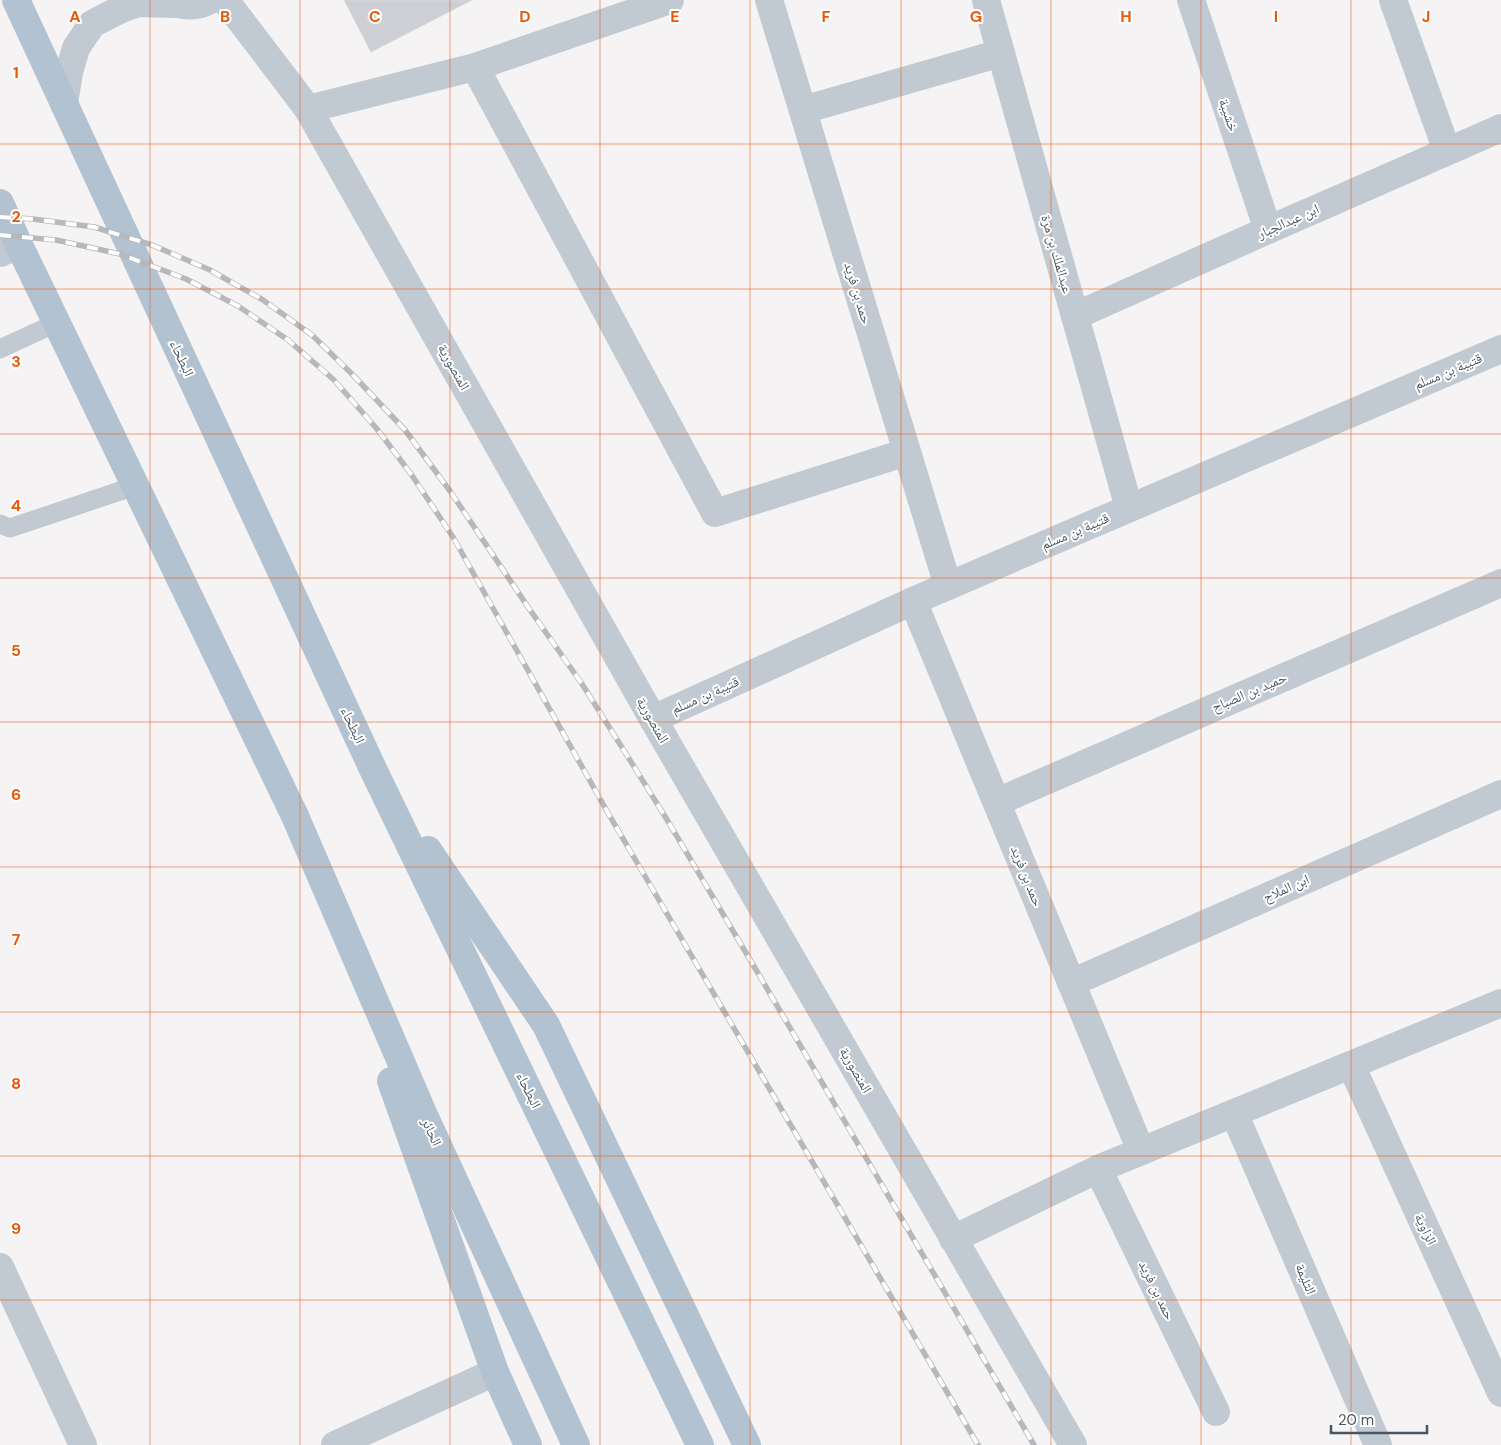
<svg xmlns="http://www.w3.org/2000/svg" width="1501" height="1445" font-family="'DM Sans','Noto Naskh Arabic',sans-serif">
	<rect width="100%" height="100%" fill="#f5f3f3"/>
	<polygon fill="#cdcfd5" stroke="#d7d9de" points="344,0 472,0 371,52"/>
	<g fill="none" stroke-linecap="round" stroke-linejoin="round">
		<g stroke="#c1cad2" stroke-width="19">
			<polyline points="0,349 56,323"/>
			<polyline points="0,524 10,528 135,486"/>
		</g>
		<g stroke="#c1cad2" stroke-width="28">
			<polyline points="769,0 948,586"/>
			<polyline points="986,0 1129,508"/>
			<polyline points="1191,0 1268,230"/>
			<polyline points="1393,0 1447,151"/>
			<polyline points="475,67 715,513 907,452"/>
			<polyline points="308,109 475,67 670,0"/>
			<polyline points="803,110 1001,53"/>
			<polyline points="0,253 19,245"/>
			<polyline points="1075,316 1268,230 1501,128"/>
			<polyline points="913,601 1141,1151"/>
			<polyline points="997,802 1501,583"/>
			<polyline points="1071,983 1501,794"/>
			<polyline points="1351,1065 1501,1393"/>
			<polyline points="1234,1113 1378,1445"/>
			<polyline points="1098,1169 1216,1412"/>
			<polyline points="953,1239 1098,1169 1501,1003"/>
			<polyline points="0,1267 83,1445"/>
			<polyline points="335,1445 495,1372"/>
		</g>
		<g stroke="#c1cad2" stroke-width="28">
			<path d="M166 0C180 6 196 8 210 0"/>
			<polyline points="225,0 308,109 653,719 1073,1445"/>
			<polyline points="64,104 69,72 76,48 92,24 121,9 138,3 176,4"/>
			<polyline points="653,719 913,601 1501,349"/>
		</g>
		<g stroke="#b3c2d1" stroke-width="28">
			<polyline points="16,0 372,767 700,1445"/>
			<polyline points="0,203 19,245 295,816 423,1113 576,1445"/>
			<polyline points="428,850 546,1025 747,1445"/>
			<polyline points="391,1081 495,1372 528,1445"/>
		</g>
		<defs>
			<g id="rail">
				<polyline points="0,217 33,219 94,227 152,245 210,270 263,300 312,335 352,374 405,430 450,491 528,607 582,684 623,749 666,818 755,968 1034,1445"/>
				<polyline points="0,235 56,240 120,254 186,279 238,306 288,340 334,380 377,429 411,474 453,537 608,813 978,1445"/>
			</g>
		</defs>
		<use href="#rail" stroke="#b5b8bd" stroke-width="5.5"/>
		<use href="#rail" stroke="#fff" stroke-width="4" stroke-dasharray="11" stroke-linecap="butt"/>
	</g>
	<path fill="none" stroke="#e8590c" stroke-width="1" stroke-opacity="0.55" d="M150 0V1445M300 0V1445M450 0V1445M600 0V1445M750 0V1445M901 0V1445M1051 0V1445M1201 0V1445M1351 0V1445M0 144H1501M0 289H1501M0 434H1501M0 578H1501M0 722H1501M0 867H1501M0 1012H1501M0 1156H1501M0 1300H1501"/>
	<g text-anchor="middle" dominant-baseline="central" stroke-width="4" stroke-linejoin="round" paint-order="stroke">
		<g font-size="14" fill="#4a5661" stroke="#fff">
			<text transform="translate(1229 115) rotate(71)">خشيبة</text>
			<text transform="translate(1288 221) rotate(-24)">ابن عبدالجبار</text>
			<text transform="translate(1057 254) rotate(74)">عبدالملك بن مرة</text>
			<text transform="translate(858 293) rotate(73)">حمد بن فريد</text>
			<text transform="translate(182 358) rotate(65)">البطحاء</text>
			<text transform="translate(454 367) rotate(61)">المنصورية</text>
			<text transform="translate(1448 371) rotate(-23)">قتيبة بن مسلم</text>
			<text transform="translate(1075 531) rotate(-23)">قتيبة بن مسلم</text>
			<text transform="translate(1249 692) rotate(-23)">حميد بن الصباح</text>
			<text transform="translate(705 695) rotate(-24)">قتيبة بن مسلم</text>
			<text transform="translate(653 720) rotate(60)">المنصورية</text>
			<text transform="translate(353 725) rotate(65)">البطحاء</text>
			<text transform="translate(1027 876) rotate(68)">حمد بن فريد</text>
			<text transform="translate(1286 888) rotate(-24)">ابن الملاح</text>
			<text transform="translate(856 1070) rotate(60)">المنصورية</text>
			<text transform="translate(529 1090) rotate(64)">البطحاء</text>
			<text transform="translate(432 1132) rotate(65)">الحائر</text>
			<text transform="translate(1426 1229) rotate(65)">الزاوية</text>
			<text transform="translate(1306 1279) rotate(67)">الثليمة</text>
			<text transform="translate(1157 1290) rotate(64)">حمد بن فريد</text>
		</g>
	</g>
	<g font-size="16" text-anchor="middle" font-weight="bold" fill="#e8590c" stroke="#fff" stroke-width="4" stroke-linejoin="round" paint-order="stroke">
		<text x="75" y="22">A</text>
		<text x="225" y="22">B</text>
		<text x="375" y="22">C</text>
		<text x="525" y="22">D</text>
		<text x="675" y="22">E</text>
		<text x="826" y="22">F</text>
		<text x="976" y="22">G</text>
		<text x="1126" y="22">H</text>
		<text x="1276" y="22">I</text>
		<text x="1426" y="22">J</text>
		<text x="16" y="78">1</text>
		<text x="16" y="222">2</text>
		<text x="16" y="367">3</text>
		<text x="16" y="511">4</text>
		<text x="16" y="656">5</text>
		<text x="16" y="800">6</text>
		<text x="16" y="945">7</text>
		<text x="16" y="1089">8</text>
		<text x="16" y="1234">9</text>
	</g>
	<path d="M1331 1425v8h96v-8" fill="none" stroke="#4a5661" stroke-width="2.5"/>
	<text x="1338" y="1425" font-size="15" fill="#4a5661" stroke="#ffffff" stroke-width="4" paint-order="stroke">20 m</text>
</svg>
